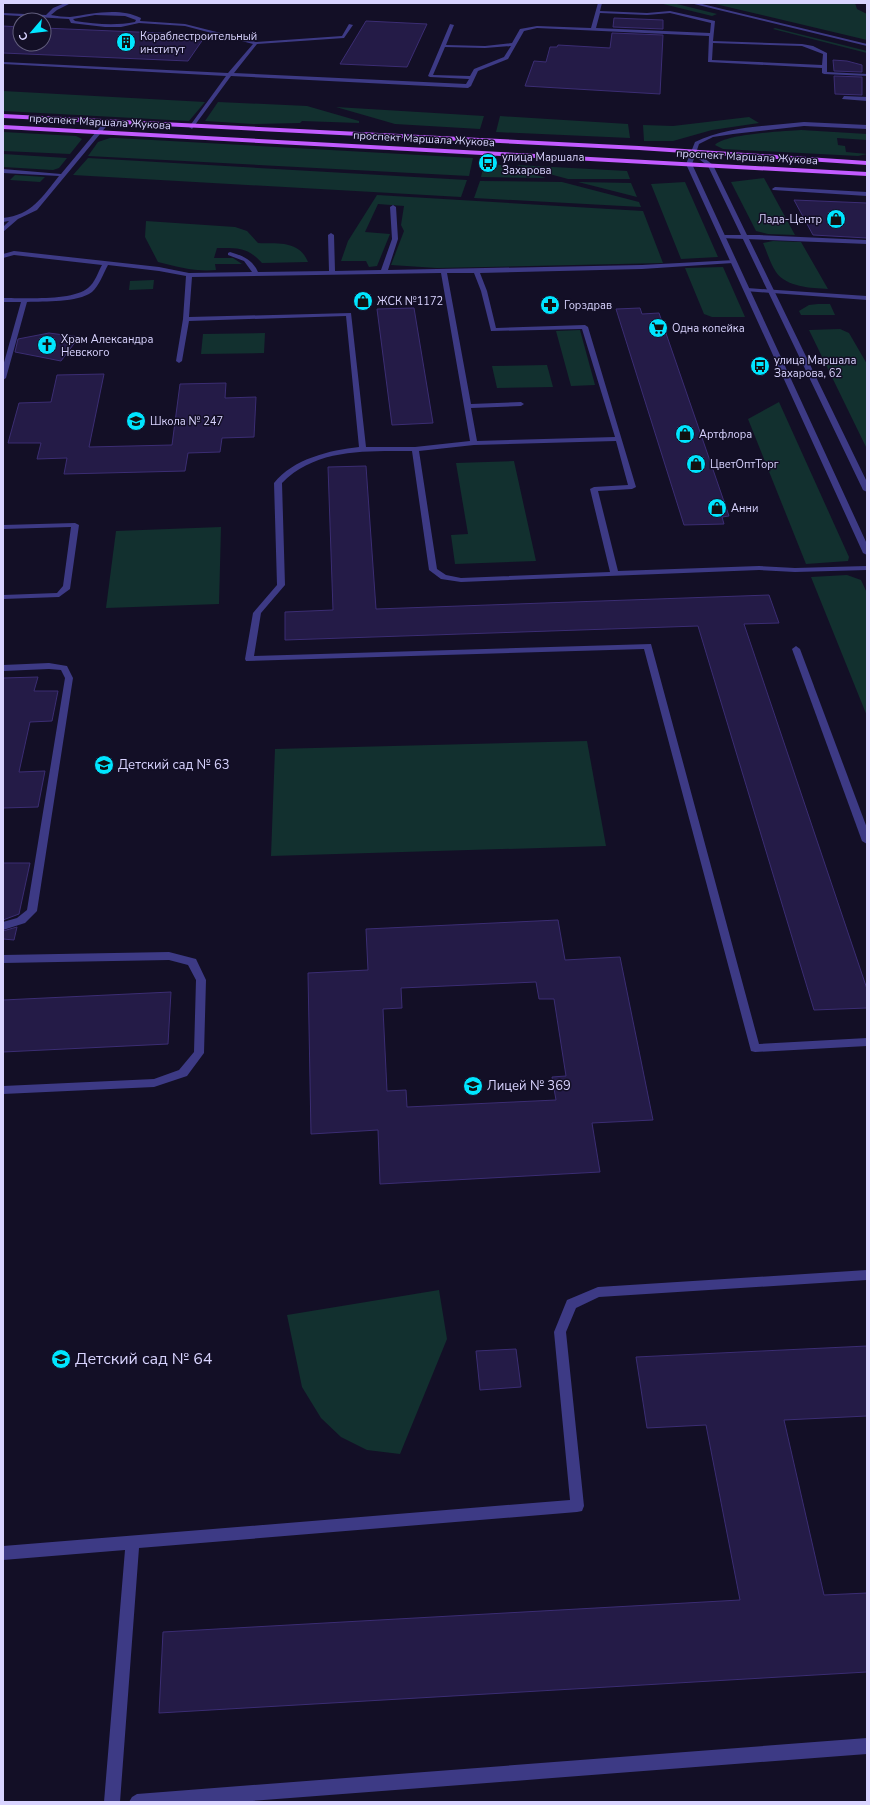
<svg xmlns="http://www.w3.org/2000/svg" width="870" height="1805" font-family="'Nunito Sans',sans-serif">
	<rect width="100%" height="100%" fill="#130f26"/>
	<g fill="#12302f">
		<polygon points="659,3 673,3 717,14 712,16"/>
		<polygon points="711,3 855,3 857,9 867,14 867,40"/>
		<polygon points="775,28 867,51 867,53 773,29"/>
		<polygon points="3,91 205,102 189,121 3,111"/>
		<polygon points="218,102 307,106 359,121 359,123 302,121 300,123 253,124 205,121"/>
		<polygon points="336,107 484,116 480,129 395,124"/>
		<polygon points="500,116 628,124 630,138 496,132"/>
		<polygon points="749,117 759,123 712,130 673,141 644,141 643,125 673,126"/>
		<path d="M801 130 867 134V140L837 138 838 145 845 146 846 152 867 154 858 156 723 149 715 145C724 134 785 131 801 130Z"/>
		<polygon points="3,132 76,136 82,139 70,154 3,151"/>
		<polygon points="110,138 116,138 473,158 469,176 88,156 98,142"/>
		<polygon points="3,154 67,158 59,168 53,170 3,167"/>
		<polygon points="88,158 467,180 461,197 73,175"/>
		<polygon points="484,164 501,165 546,178 481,177"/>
		<polygon points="516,165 627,171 630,179 568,179"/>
		<polygon points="15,175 45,177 40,182 10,180"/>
		<polygon points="764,178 795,235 768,234 756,231 731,182"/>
		<polygon points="480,181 562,182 639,202 641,207 474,198"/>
		<polygon points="578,182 631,183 637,197"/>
		<polygon points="685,182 718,257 681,259 651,184"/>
		<polygon points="377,195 643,211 663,263 437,268 391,265 404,231 401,225 404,206 378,204 365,232 390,234 377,266 369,267 366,261 341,261 348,241"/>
		<path d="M146 221 235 227 247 231 258 243C278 244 299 240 308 262L262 263C247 247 239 248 217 248L214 258H233L242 264H215L216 270C197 272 177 267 158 262L145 237Z"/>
		<path d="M773 241 801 242 828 289C811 288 786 287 776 272 770 263 767 252 763 243Z"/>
		<polygon points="723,267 745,317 712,317 704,314 685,268"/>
		<polygon points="154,280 153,289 129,290 130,281"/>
		<polygon points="818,304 830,304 835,315 801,315 799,311 809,305"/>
		<polygon points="840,329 849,333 867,364 867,449 809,330"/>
		<polygon points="580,330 595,385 571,386 556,331"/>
		<polygon points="265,333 264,353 201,354 203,334"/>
		<polygon points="547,365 553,387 497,388 492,366"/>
		<polygon points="779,402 849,557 848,561 806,564 748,419"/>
		<polygon points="514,461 536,561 455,564 451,535 468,534 456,463"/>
		<polygon points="221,527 219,604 106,608 116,531"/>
		<polygon points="847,575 861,580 867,593 867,716 811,577"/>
		<polygon points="587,741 606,846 271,856 275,749"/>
		<polygon points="439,1290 447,1339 400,1454 367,1450 341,1437 321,1418 302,1387 287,1315"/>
	</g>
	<g fill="#241b47" stroke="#3b2d73" fill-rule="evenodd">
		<polygon points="614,18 663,20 663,29 613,27"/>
		<polygon points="366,21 427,24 407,67 340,64"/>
		<polygon points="3,26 20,27 20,44 44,44 44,28 206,35 188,61 3,53"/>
		<polygon points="612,33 663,35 660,94 525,86 534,61 546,62 550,47 557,47 558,45 610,48"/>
		<polygon points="833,60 847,61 862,65 862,72 834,71"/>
		<polygon points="834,76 862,77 862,95 835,94"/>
		<polygon points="794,200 867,203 867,238 813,235"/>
		<polygon points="414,308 433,423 392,425 377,309"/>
		<polygon points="640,308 642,314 659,313 729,516 722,517 724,524 684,525 616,309"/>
		<polygon points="49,333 79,337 61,361 15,352 18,339"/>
		<polygon points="104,374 89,447 172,445 180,384 226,383 225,398 256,397 254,437 222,438 220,452 188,453 185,471 64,474 67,458 37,459 41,443 8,443 19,403 51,402 57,375"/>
		<polygon points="366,466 376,609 769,595 779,623 744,624 867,989 867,1008 814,1010 698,626 285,640 285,612 333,610 328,467"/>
		<polygon points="38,677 34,691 58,691 52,721 30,722 19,772 45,771 38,807 3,808 3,678"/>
		<polygon points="3,863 30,863 19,914 3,920"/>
		<path d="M558 920 565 960 620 957 653 1120 592 1123 600 1172 380 1184 378 1130 311 1134 308 973 368 970 366 929ZM536 982 539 999H554L566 1076 552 1077 556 1100 407 1107 406 1090 387 1091 383 1009 402 1008 401 988Z"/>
		<polygon points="17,927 14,940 3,939 3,931"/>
		<polygon points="171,992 168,1044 3,1052 3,1000"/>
		<polygon points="867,1346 867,1416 784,1420 824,1595 867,1593 867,1672 159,1713 163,1632 740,1600 706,1425 647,1428 636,1357"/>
		<polygon points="516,1349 521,1387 480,1390 476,1351"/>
	</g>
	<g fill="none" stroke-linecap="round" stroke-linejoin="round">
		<g fill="#3d3a85" fill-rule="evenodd">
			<path d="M65 3H71L57 10 51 15C57 16 64 17 70 17 93 14 118 7 141 18L140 21 185 24 256 42 342 36 349 24 353 25 344 38 257 44 234 73 466 84 469 79 430 77 428 76 450 24 454 25 446 45 485 46 512 43 520 29 537 26 591 28 598 3H602L600 11 647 13 670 11 715 21 713 41 802 44 813 46 827 53V72L867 74V76L824 74 822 73V68L708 62 709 36 537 28 524 31 508 59 478 71 471 86 468 88 231 76 192 129 189 127 226 76 3 64V62L228 73 253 44 185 26 139 23 121 27H105L71 23 69 19 3 15V13L46 15 53 8ZM600 13 647 15 670 13 711 23 710 33 596 28ZM95 15 125 16 136 20 135 22C115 26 95 24 75 21L73 19ZM713 43 802 46 823 54 822 65 712 60ZM511 46 504 57 474 69 470 76 433 75 445 47 485 48Z"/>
			<polygon points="844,96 867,97 867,101 842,99"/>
			<path d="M105 121 110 122 37 210 18 219 3 232V227L9 221 3 222V218C32 215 42 197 59 176L3 173V169L61 174Z"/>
			<path d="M804 122 867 125V129L804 126 733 134 713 137 699 144 696 153 691 152 695 142C728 126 768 126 804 122Z"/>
			<polygon points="775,187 867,192 867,196 773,190 772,189"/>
			<path d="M393 205 396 207 398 239 388 270 642 265 735 260V262L733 263 642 269 480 273 487 291 496 328 585 325 588 327 636 487 632 489 598 491 618 571 759 566 795 568 867 566V570L795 572 759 570 461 582 441 579 429 570 412 451C367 451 316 448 282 483L285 585 261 613 254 656 651 644 759 1044 867 1038V1046L755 1052 751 1051 644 649 246 661 245 659 253 613 277 585 274 483C293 459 330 450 359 447L346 316 189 321 182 361 179 363 176 361 183 319 186 276 159 271 108 265C103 274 99 286 92 292 77 303 45 301 27 302L6 378 3 380V366L21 302H3V298C23 298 73 301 88 288 95 283 98 272 102 265L14 255 3 258V254L14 251 159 267 189 273 252 272 244 261 228 255V253L230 252C243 256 252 259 258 272L329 271 328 235 331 233 334 235 335 271 381 270 392 239 390 207ZM441 273 470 441 415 447H366L351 313 189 317 192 277ZM447 273H474L481 291 491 331 582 329 615 437 477 441 471 408 521 406 524 404 521 402 471 404ZM616 441 628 485 594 487 590 489 610 572 461 578 446 575 437 569 419 451 474 445Z"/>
			<polygon points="722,235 759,235 867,240 867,244 720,238 720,236"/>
			<polygon points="75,523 79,525 70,589 59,597 3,599 3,595 57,593 63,586 71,527 3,529 3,525"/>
			<polygon points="796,646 800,649 867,828 867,844 862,841 792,649"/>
			<polygon points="49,663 67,666 73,678 37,911 25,923 3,930 3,922 17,918 27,910 65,678 61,670 49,669 3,671 3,665"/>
			<polygon points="169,952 196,959 206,980 204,1053 187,1076 154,1087 3,1094 3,1086 154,1079 179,1070 194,1052 196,980 188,965 169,960 3,963 3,955"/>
			<polygon points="867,1270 867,1280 599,1297 576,1308 566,1332 584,1506 582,1511 577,1512 139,1548 120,1802 104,1802 125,1550 3,1560 3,1546 570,1500 554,1332 567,1300 598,1287"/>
			<polygon points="867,1738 867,1754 238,1802 129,1802 132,1797 137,1794"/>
		</g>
		<g fill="#3d3a85" fill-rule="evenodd">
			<polygon points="690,3 698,3 867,44 867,46"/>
			<polygon points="747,288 867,296 867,300 745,291 744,290"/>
		</g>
		<polygon fill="#3d3a85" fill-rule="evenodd" points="694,150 713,165 867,482 867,492 863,490 708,166 695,156 692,164 867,544 867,555 863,553 686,164 691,152"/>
		<g fill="#c25bff" fill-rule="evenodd">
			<polygon points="3,114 639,146 867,161 867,165 639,150 3,118"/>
			<polygon points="3,125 867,172 867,176 3,129"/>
		</g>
	</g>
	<defs>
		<symbol id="building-disc" viewBox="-11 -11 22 22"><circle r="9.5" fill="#00e5ff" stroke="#130f26"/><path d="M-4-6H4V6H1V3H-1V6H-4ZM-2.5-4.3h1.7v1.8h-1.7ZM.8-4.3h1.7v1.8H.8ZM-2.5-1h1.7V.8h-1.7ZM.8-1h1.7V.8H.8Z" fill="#111"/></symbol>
		<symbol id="bus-disc" viewBox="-11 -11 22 22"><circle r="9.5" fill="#00e5ff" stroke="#130f26"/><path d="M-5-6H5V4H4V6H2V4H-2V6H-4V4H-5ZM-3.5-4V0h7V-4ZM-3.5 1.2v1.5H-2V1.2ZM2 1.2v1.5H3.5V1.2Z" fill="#111"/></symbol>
		<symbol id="shop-disc" viewBox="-11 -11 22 22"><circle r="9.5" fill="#00e5ff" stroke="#130f26"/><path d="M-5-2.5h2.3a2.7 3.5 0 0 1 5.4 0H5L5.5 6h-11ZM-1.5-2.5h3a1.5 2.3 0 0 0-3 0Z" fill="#111"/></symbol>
		<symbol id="pharmacy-disc" viewBox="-11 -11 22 22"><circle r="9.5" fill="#00e5ff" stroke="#130f26"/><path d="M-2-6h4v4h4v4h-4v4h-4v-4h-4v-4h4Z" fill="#111"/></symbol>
		<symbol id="supermarket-disc" viewBox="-11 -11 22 22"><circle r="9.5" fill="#00e5ff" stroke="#130f26"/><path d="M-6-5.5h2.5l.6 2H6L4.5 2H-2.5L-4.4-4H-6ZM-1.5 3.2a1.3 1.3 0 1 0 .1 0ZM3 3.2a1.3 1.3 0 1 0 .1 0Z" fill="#111"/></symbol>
		<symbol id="church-disc" viewBox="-11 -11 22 22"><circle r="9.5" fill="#00e5ff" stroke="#130f26"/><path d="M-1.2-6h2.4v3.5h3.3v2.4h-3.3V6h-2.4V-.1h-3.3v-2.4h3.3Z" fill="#111"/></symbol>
		<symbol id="school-disc" viewBox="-11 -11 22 22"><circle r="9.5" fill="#00e5ff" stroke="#130f26"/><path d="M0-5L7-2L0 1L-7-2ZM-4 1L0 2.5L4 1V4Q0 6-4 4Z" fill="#111"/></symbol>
	</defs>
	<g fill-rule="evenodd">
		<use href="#building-disc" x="115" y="31" width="22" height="22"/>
		<use href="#bus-disc" x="477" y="152" width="22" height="22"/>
		<use href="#shop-disc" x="825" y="208" width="22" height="22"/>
		<use href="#shop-disc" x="352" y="290" width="22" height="22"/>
		<use href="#pharmacy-disc" x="539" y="294" width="22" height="22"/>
		<use href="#supermarket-disc" x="647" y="317" width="22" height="22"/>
		<use href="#church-disc" x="36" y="334" width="22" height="22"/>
		<use href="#bus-disc" x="749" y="355" width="22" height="22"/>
		<use href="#school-disc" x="125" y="410" width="22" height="22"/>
		<use href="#shop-disc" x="674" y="423" width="22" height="22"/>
		<use href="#shop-disc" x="685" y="453" width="22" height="22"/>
		<use href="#shop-disc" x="706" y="497" width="22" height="22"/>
		<use href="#school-disc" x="93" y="754" width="22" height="22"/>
		<use href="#school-disc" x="462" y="1075" width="22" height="22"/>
		<use href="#school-disc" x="50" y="1348" width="22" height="22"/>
	</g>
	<g text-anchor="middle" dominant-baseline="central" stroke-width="3" stroke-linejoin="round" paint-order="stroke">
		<g font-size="11" fill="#d9d4ff" stroke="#130f26" text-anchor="start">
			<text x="140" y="36">Кораблестроительный<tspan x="140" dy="13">институт</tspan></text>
			<text x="502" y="157">улица Маршала<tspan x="502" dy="13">Захарова</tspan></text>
			<text x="822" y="219" text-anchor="end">Лада-Центр</text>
			<text x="377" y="301">ЖСК №1172</text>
			<text x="564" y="305">Горздрав</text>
			<text x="672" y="328">Одна копейка</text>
			<text x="61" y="339">Храм Александра<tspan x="61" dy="13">Невского</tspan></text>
			<text x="774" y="360">улица Маршала<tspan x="774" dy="13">Захарова, 62</tspan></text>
			<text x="150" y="421">Школа № 247</text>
			<text x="699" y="434">Артфлора</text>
			<text x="710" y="464">ЦветОптТорг</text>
			<text x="731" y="508">Анни</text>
		</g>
		<g font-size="11" fill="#d9d4ff" stroke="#130f26">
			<text transform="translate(100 122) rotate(3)">проспект Маршала Жукова</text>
			<text transform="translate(424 139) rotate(3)">проспект Маршала Жукова</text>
			<text transform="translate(747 157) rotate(3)">проспект Маршала Жукова</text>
		</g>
		<g font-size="13" fill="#d9d4ff" stroke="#130f26" text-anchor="start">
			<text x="118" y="765">Детский сад № 63</text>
			<text x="487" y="1086">Лицей № 369</text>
		</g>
		<g font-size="16" fill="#d9d4ff" stroke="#130f26" text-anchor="start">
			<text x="75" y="1359">Детский сад № 64</text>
		</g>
	</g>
	<rect width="870" height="1805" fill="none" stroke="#d9d4ff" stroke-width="8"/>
	<g transform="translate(32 32) rotate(242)"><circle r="19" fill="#130f26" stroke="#625e7d"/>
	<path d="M0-3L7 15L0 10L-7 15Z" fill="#00e5ff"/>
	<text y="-6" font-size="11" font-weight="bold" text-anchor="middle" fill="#d9d4ff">С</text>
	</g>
</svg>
